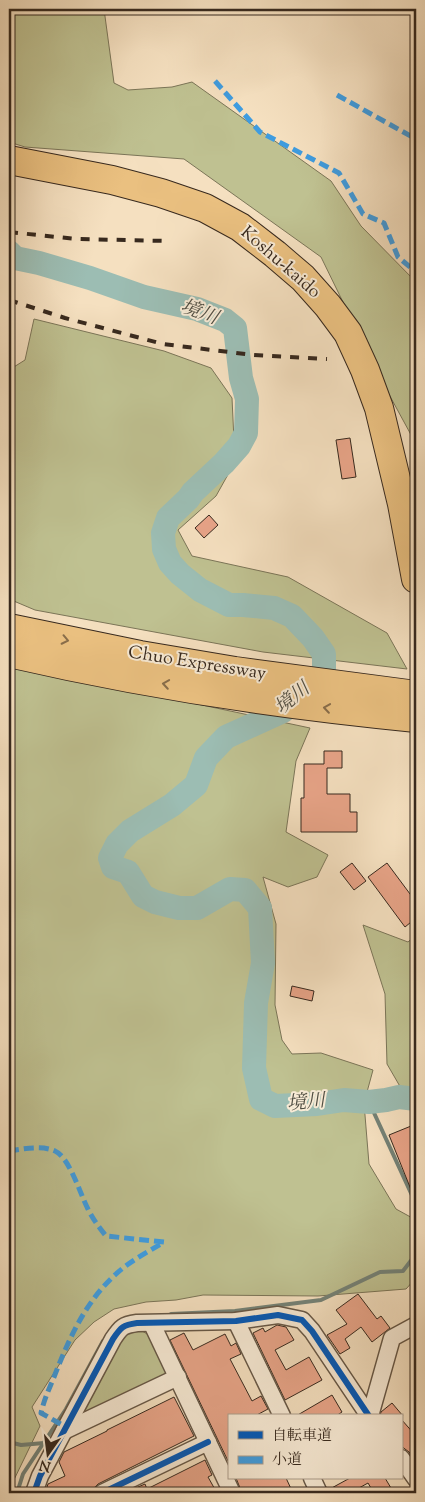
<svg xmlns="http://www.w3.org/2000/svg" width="425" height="1502" font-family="'Sorts Mill Goudy','Noto Serif JP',serif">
	<rect width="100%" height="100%" fill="#f5e0c0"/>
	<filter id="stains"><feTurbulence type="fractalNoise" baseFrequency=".004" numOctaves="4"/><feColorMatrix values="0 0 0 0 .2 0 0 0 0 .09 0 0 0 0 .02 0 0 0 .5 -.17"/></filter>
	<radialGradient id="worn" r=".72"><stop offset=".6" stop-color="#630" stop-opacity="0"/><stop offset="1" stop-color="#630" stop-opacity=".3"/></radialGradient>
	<g fill="#bfc191" stroke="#7b7558">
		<polygon points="9,9 104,9 114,83 128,90 172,87 192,82 331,181 361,226 416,282 416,444 379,376 321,257 184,159 25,147 9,142"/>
		<polygon points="34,319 164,351 211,368 232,398 235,462 216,496 178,530 192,556 288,577 387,633 407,669 263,652 35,610 9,599 9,370 25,360"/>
		<polygon points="9,667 89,681 310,728 296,761 286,832 328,855 317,877 288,887 263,877 276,924 275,1005 282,1040 292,1054 321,1053 373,1070 364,1103 369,1164 396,1209 416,1220 416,1278 406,1289 318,1296 203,1295 176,1300 146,1302 114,1309 94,1322 75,1340 32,1407 40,1426 9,1490"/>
		<polygon points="363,925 408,942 416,935 416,1114 387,1064 385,994"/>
		<polygon points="136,1330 142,1331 149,1335 166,1371 165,1379 86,1416 81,1413 125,1334"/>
	</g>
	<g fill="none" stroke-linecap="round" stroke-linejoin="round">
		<g stroke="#748277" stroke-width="4">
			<polyline points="369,1102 416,1204"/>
			<polyline points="171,1314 235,1311 321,1300 380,1272 403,1271 416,1254"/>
			<polyline points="9,1442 21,1445 44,1443"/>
			<polyline points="17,1493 23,1474 66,1409 103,1341"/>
		</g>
		<polyline stroke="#9cbdb3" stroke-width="24" points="9,252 15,258 39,263 90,278 144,297 197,309 225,320 235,328 241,378 247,399 246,433 239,446 224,463 193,492 188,499 168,518 163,533 164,549 170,563 180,574 200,590 229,605 243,605 274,608 292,616 313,638 324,654 324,672 283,711 226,737 206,758 196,785 172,805 130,831 117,844 110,858 113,867 128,872 143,896 155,902 179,908 197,908 230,889 245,890 260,908 263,963 256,1003 254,1068 261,1099 275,1106 317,1104 344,1100 369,1102 386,1100 399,1097 416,1099"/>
	</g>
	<g fill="#e8a488" stroke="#37291e">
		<polygon points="350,438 356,477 342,479 336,440"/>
		<polygon points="209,515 218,525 204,538 195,528"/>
		<polygon points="324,751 342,751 342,768 327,768 327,794 350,794 350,812 357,812 357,832 301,832 301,798 304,798 304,764 324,764"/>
		<polygon points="352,863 366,881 354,890 340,872"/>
		<polygon points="387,863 416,902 416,918 405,927 368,877"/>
		<polygon points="292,986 314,991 312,1001 290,996"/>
		<polygon points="416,1124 416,1202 389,1135"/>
		<polygon points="358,1294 377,1319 381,1316 390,1328 372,1342 361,1327 345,1339 350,1348 340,1354 327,1335 347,1324 336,1310"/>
		<polygon points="277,1325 286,1327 294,1340 275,1350 286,1370 309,1357 322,1380 285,1400 253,1333 263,1328 265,1332"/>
		<polygon points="184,1333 193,1350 225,1334 231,1346 236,1343 241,1354 230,1359 252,1401 261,1396 268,1409 255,1416 229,1416 229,1463 170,1340"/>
		<polygon points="332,1395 342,1412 336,1416 296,1416"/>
		<polygon points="174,1397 194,1436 98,1484 93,1489 85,1493 45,1493 48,1484 65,1476 59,1462 64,1452 107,1431 107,1430"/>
		<polygon points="392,1403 403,1416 380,1416 381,1412"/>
		<polygon points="401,1419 416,1436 416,1462 409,1452 401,1446"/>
		<polygon points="205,1460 212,1475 208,1477 217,1493 133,1493 131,1490 145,1484 147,1489"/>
		<polygon points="236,1478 286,1478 293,1493 242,1493"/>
		<polygon points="350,1478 385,1478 394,1493 374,1493 368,1483 350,1493 329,1493 328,1490"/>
	</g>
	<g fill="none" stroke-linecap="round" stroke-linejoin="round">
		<defs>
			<g id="street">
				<polyline points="236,1321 282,1416"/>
				<polyline points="152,1324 232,1493"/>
				<polyline points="370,1416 392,1338 416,1325"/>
				<polyline points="64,1431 178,1377"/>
				<polyline points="401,1458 416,1479"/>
				<polyline points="312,1478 319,1493"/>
				<path d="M35 1493V1490L40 1476 113 1339C121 1327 123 1325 137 1323L236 1321 278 1315 302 1320 312 1331 369 1416"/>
				<polyline points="102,1493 208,1442"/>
			</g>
			<g id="highway">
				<polyline points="9,160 112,180 161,193 205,208 240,227 275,254 303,278 328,306 348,333 365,370 379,408 402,504 416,579"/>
				<polyline points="9,628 140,655 235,671 416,695"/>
				<path d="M9 653C143 684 280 705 416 718"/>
			</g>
		</defs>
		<use href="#street" stroke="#665746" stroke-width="19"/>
		<use href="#highway" stroke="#37291e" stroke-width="30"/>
		<use href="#street" stroke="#f8ebd6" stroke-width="16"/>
		<use href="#highway" stroke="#eac080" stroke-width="28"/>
		<g stroke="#37291e" stroke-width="4" stroke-dasharray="9 9" stroke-linecap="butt">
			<polyline points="9,232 76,239 170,241"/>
			<polyline points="9,300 65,318 163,344 253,355 327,359"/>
		</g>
		<g stroke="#3e9ce0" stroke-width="5" stroke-dasharray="10 5" stroke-linecap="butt">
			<polyline points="215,81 260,132 339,173 363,214 384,223 398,257 416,272"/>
			<polyline points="337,95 416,139"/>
			<path d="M9 1151C23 1149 41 1145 55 1151 69 1157 80 1193 87 1207 92 1218 99 1227 106 1236L164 1242C148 1252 130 1261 116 1274 85 1302 69 1339 54 1377 49 1389 44 1400 41 1413L66 1427"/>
		</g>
		<defs>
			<g id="cycleway">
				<path d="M35 1493V1490L40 1476 113 1339C121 1327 123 1325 137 1323L236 1321 278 1315 302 1320 312 1331 369 1416"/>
				<polyline points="102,1493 208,1442"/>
			</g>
		</defs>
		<use href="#cycleway" stroke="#f8ebd6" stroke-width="9"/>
		<use href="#cycleway" stroke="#0057b8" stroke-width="6"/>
	</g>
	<defs><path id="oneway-chevron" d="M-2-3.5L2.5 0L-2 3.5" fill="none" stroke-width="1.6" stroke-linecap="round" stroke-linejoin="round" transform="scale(1.25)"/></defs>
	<g stroke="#886d4a">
		<use href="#oneway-chevron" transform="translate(65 640) rotate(12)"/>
		<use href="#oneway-chevron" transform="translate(166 684) rotate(-171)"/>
		<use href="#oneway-chevron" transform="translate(327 708) rotate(-172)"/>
	</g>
	<g text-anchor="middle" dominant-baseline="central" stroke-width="4" stroke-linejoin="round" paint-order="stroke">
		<g font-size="18" fill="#37291e" stroke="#f8ebd6">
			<text transform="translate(280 263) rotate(41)">Koshu-kaido</text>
			<text transform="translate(197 664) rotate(9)">Chuo Expressway</text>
		</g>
		<g font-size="19" font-style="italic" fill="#504e43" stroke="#f8ebd6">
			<text transform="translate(199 313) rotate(21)">境川</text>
			<text transform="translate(293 699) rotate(-39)">境川</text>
			<text transform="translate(306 1103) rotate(-5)">境川</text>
		</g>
	</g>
	<rect width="425" height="1502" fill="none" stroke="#f5e0c0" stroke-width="30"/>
	<rect x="10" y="10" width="405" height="1482" fill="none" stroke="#37291e" stroke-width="2.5"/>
	<rect x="15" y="15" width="395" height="1472" fill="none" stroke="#37291e"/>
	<rect x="228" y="1414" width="175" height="65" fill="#f8ebd6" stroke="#ab9d8c"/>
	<rect x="238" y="1431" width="25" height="8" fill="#0057b8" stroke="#ab9d8c"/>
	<text x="272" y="1440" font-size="15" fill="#37291e">自転車道</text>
	<rect x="238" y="1456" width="25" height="8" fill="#3e9ce0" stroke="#ab9d8c"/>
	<text x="272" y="1464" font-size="15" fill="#37291e">小道</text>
	<g transform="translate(48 1454) rotate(194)" stroke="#f8ebd6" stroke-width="4" paint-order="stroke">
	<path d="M0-4L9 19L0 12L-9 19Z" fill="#37291e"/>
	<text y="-8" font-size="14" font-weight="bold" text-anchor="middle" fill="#37291e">N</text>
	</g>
	<rect width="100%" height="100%" filter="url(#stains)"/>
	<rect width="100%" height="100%" fill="url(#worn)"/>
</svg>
